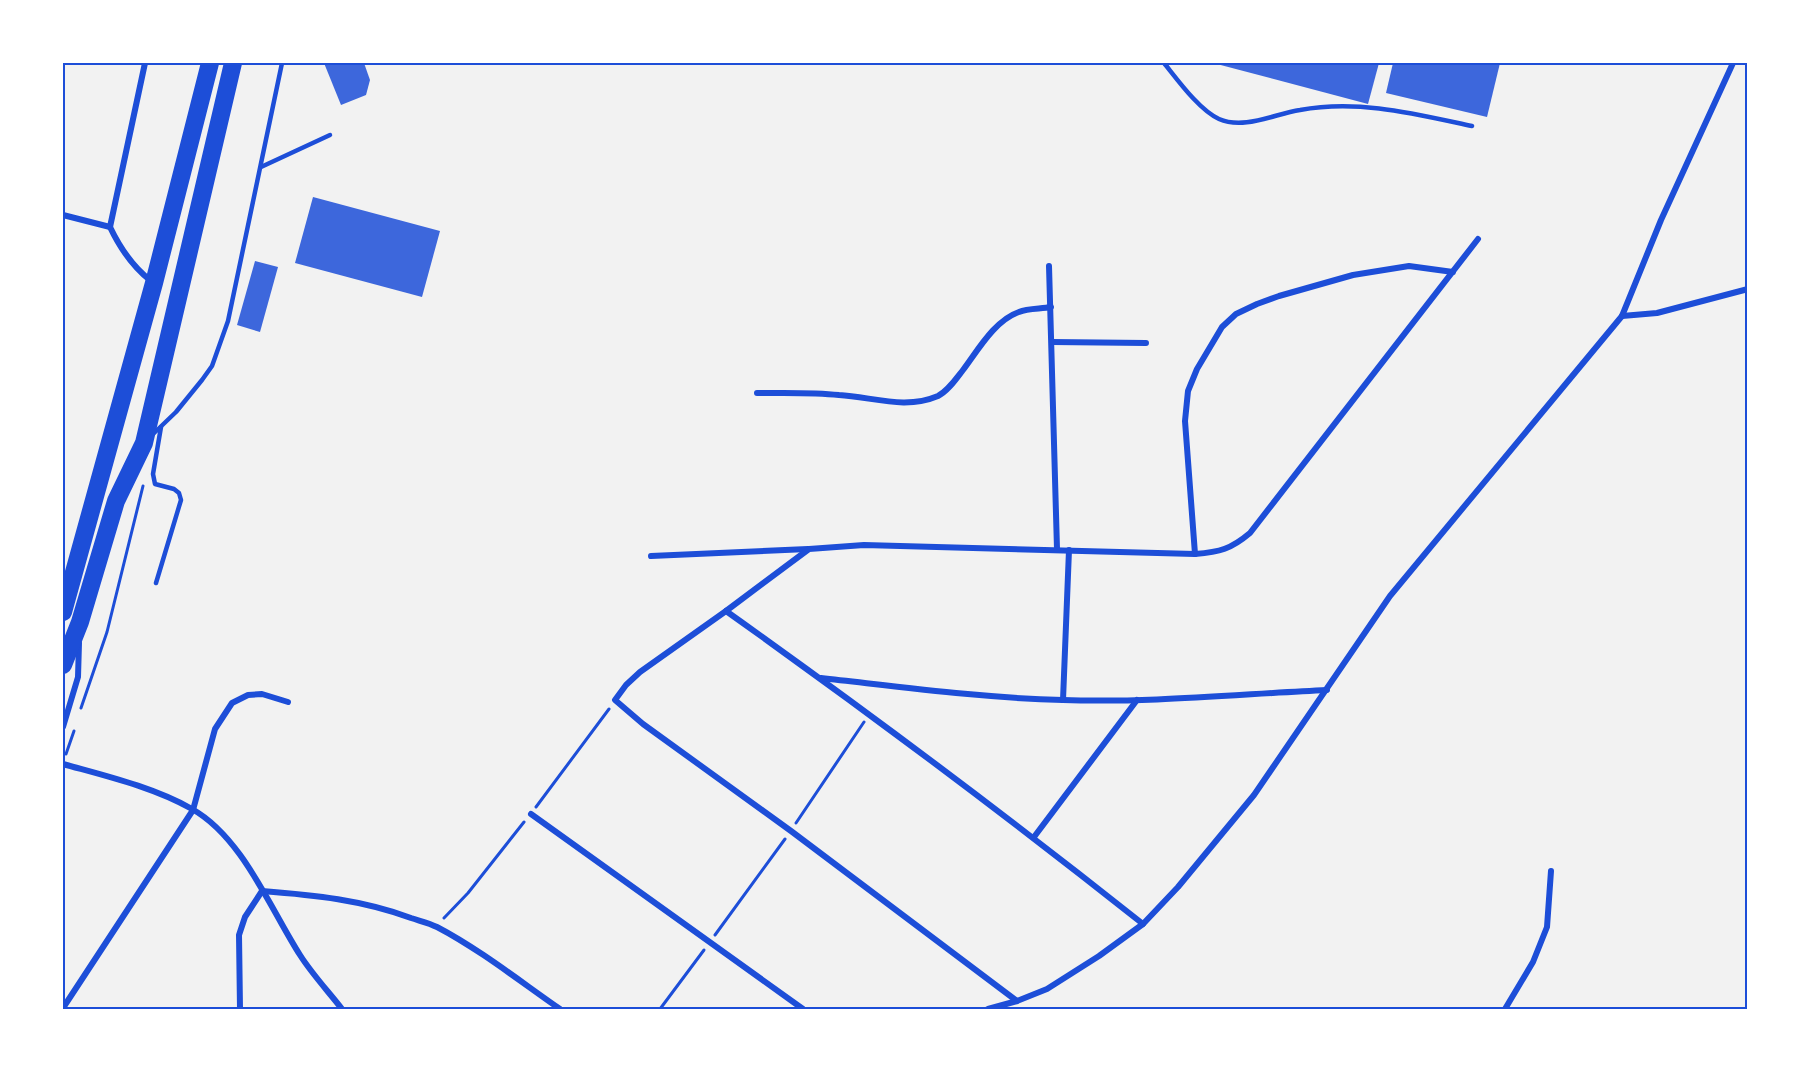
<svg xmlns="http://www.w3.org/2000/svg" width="1811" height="1072" font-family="'Public Sans',sans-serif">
	<rect width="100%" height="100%" fill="#f2f2f2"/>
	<g fill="#3d67dc">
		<polygon points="324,63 364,63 370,80 366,95 341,105"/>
		<polygon points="1213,63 1379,63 1368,104"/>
		<polygon points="1393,63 1500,63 1487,117 1386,93"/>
		<polygon points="313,197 440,231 422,297 295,263"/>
		<polygon points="255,261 278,267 260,332 237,325"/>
	</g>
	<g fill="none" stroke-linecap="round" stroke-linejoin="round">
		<g stroke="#1d4ed8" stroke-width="3">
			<polyline points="81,708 107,632 143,486"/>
			<polyline points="66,754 74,731"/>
			<polyline points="536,807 609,709"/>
			<polyline points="796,823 864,722"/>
			<polyline points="444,918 468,893 524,822"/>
			<polyline points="715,935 785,839"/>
			<polyline points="660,1009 704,950"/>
		</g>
		<g stroke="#1d4ed8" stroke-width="4.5">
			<path d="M1164 63C1177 79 1199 110 1219 119 1244 130 1274 114 1300 110 1358 99 1416 114 1472 126"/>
			<polyline points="261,167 330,135"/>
			<polyline points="152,435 176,412 202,380 212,366 228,321 282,63"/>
			<polyline points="156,583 181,500 179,493 174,489 155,484 153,474 161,427"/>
		</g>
		<g stroke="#1d4ed8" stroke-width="6">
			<polyline points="63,215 110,227"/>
			<polyline points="110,227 145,63"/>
			<path d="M110 227C120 248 133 267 151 281"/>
			<polyline points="1049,266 1057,549"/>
			<polyline points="1622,316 1657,313 1748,289"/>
			<polyline points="1052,342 1146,343"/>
			<path d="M757 393C784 393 812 392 839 395 873 397 905 410 938 396 948 391 956 379 963 370 978 350 995 320 1019 312 1028 308 1041 309 1051 307"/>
			<polyline points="1195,554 1185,421 1188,391 1197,369 1222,327 1236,314 1257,304 1279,296 1353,275 1409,266 1453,272"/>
			<polyline points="651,556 808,549"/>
			<path d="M726 611C868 712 1007 816 1143 924"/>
			<path d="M821 678C902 687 982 698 1063 700 1151 703 1240 694 1327 690"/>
			<polyline points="1063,700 1069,550"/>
			<polyline points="63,727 78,677 79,643"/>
			<path d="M63 764C106 776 153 787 192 809 242 837 270 908 300 955 312 974 328 991 342 1009"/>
			<polyline points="531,814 803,1009"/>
			<polyline points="1034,837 1137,700"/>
			<path d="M1017 1001 791 831 643 724 615 700 626 685 640 672 726 611 809 549 864 545 1195 554C1220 552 1231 549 1250 533L1478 239"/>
			<polyline points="63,1008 193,810 215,729 232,703 248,695 262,694 288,702"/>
			<path d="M240 1009 239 935 245 917 262 891C314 895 363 900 411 918 420 921 429 923 437 927 479 949 521 982 560 1009"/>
			<polyline points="988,1009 1017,1001 1047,989 1099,956 1143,924 1178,887 1254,795 1390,596 1622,316 1661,220 1733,63"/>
			<polyline points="1505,1009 1533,962 1547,927 1551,871"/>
		</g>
		<g stroke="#1d4ed8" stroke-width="18">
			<polyline points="63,612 154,283 210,63"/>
			<polyline points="63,665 80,622 116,501 144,443 233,63"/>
		</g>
	</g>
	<rect width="1811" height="1072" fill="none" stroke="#ffffff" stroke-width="129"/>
	<rect x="64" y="64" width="1682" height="944" fill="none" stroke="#1d4ed8" stroke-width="2"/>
</svg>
